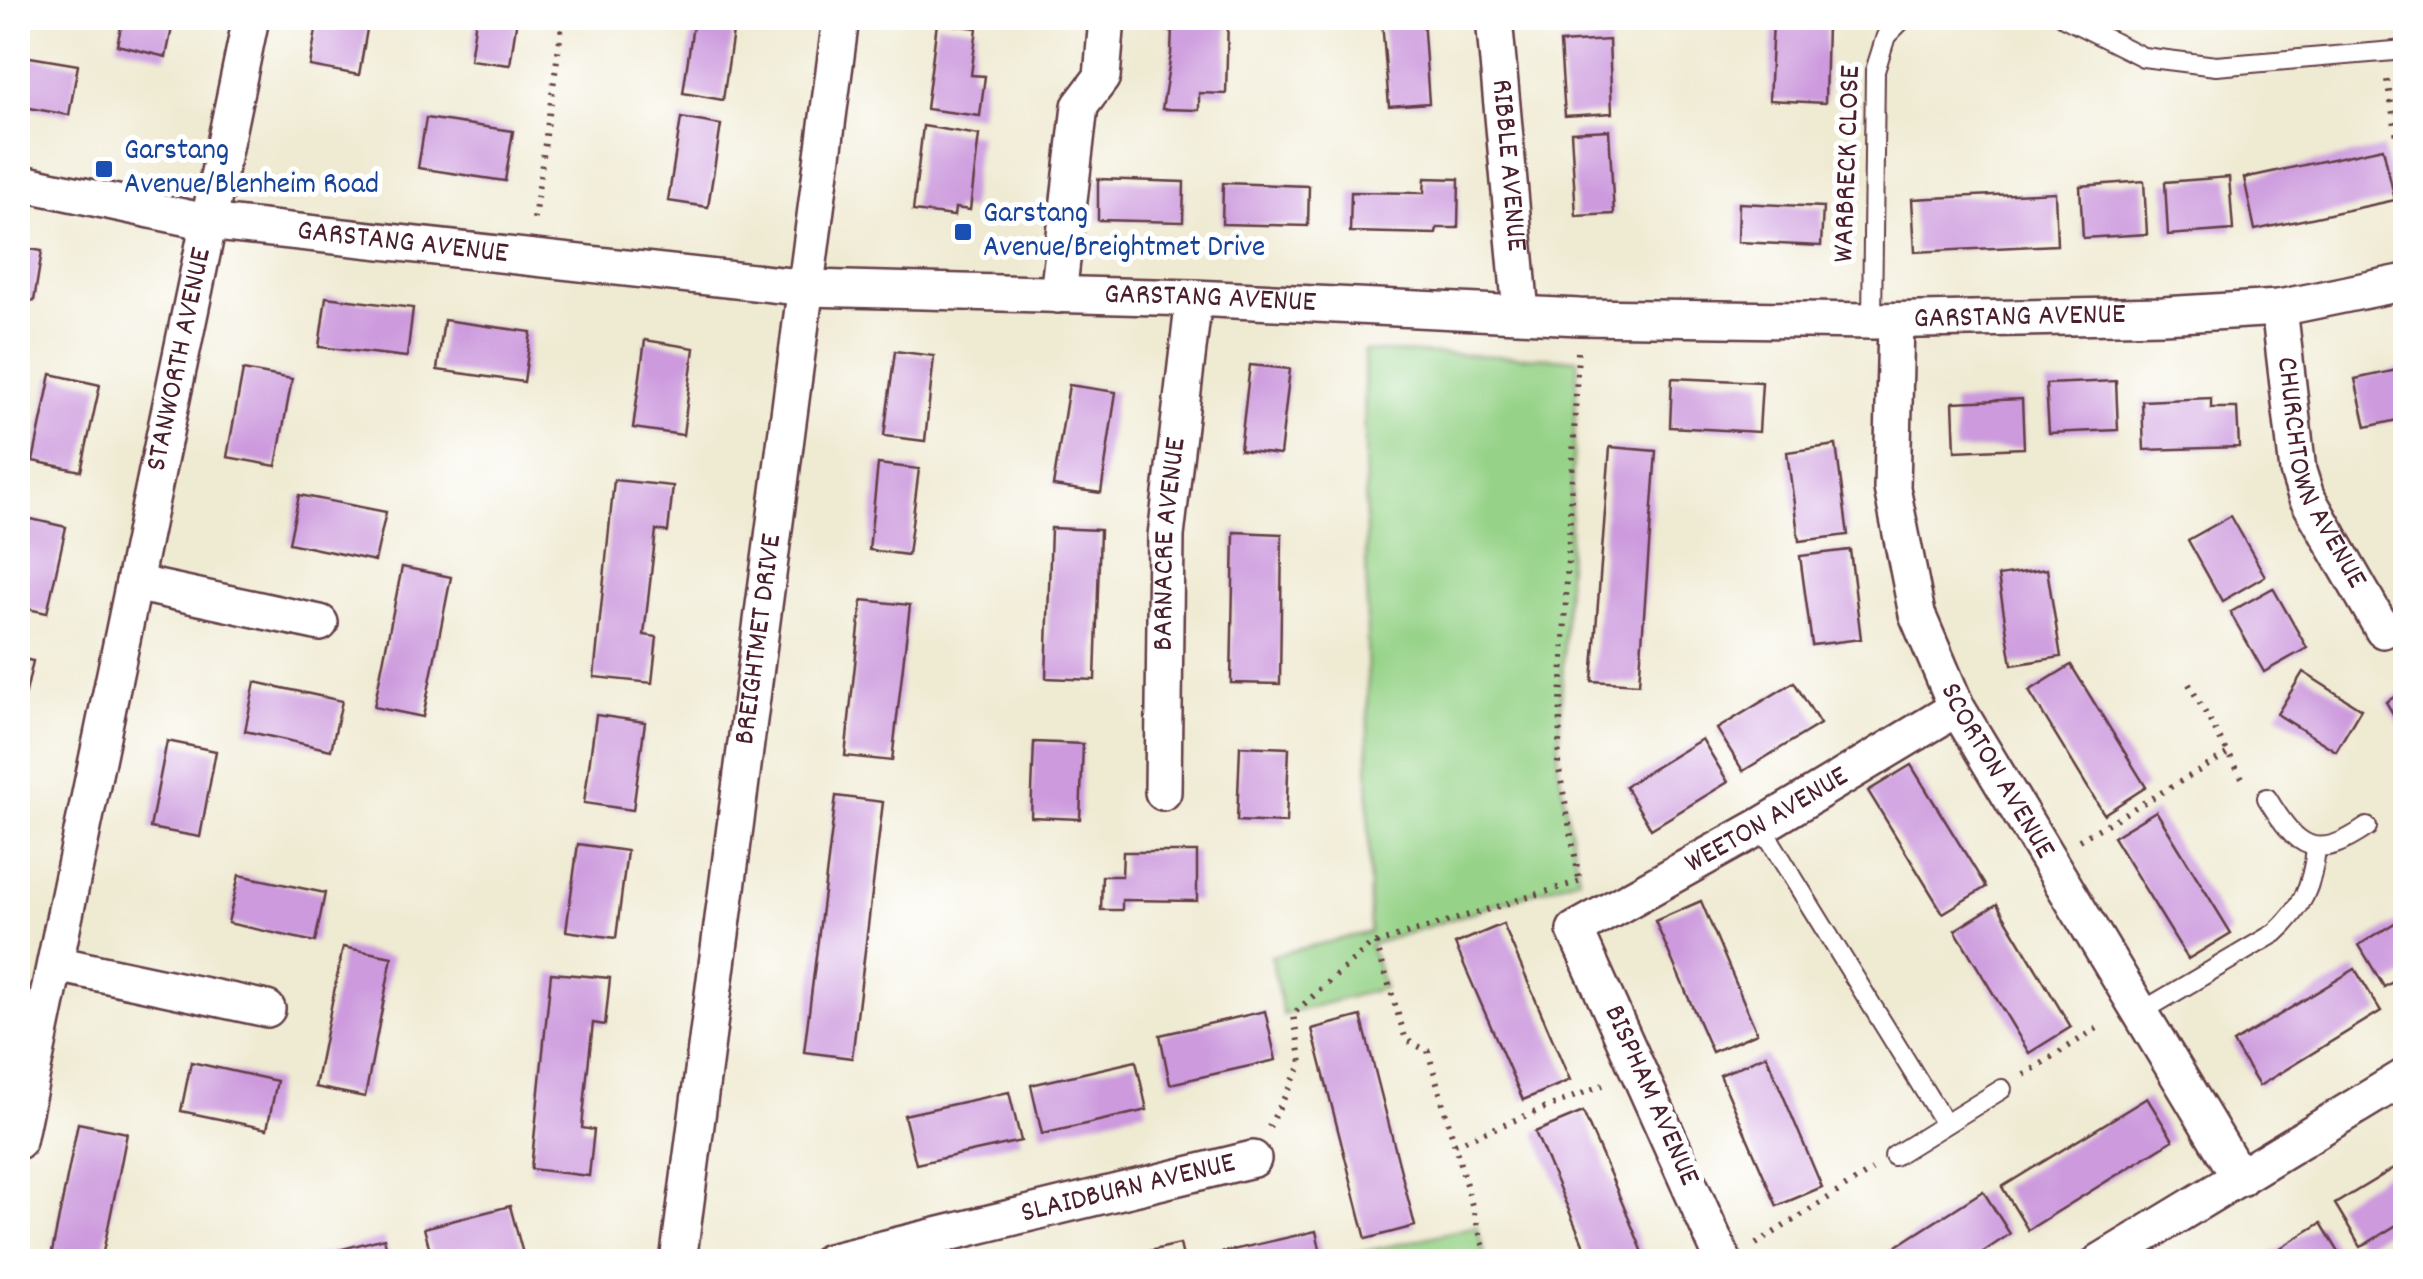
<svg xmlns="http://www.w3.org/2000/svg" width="2423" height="1279" font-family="Dekko,sans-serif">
	<rect width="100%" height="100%" fill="#fff"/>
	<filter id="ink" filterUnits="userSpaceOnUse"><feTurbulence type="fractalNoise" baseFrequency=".01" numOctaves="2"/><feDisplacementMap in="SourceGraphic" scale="20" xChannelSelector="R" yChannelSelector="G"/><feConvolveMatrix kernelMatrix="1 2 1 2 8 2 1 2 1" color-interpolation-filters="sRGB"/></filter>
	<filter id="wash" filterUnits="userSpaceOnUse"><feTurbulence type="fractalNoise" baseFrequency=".0048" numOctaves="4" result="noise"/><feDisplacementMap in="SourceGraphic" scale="40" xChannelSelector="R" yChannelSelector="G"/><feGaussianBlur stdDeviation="2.25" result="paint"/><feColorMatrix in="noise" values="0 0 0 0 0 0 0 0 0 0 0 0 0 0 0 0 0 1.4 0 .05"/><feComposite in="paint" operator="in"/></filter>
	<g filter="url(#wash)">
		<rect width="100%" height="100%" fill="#efead2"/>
		<g fill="#96d388" stroke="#70795a" stroke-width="2.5">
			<polygon points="1364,351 1578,359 1558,764 1579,878 1370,945 1384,988 1283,1015 1271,956 1370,932"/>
			<polygon points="1477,1226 1486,1261 1343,1261 1342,1257"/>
		</g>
		<g id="blocks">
			<g fill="#cc9add">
				<polygon points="123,18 174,18 166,57 117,45"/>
				<polygon points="318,18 369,18 359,75 310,66"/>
				<polygon points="476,18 517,18 510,65 470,60"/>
				<polygon points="694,18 735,18 723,100 683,93"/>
				<polygon points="1165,18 1228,18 1226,94 1199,93 1199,110 1162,109 1171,54 1172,26 1165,26"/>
				<polygon points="1423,18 1429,103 1389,106 1382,21"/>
				<polygon points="1561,18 1597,18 1597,21 1561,23"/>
				<polygon points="1773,22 1827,24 1825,103 1769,100"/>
				<polygon points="937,23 977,28 971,75 985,76 980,116 926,109"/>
				<polygon points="1609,40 1612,113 1565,116 1560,43"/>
				<polygon points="18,55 78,65 69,115 18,106"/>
				<polygon points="426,118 513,131 505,181 418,168"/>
				<polygon points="681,118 721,125 708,207 668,201"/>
				<polygon points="923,126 979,135 970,210 955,208 954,216 913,211"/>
				<polygon points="1609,130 1614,214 1576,216 1571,132"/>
				<polygon points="2383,148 2395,200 2255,230 2244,178"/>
				<polygon points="2229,177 2233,230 2168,235 2165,182"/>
				<polygon points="1425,178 1459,179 1458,228 1437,228 1436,234 1350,232 1351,192 1424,193"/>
				<polygon points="1098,179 1184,182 1183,222 1098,220"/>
				<polygon points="2144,181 2147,234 2083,238 2080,186"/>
				<polygon points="1223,183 1309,186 1308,226 1222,224"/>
				<polygon points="2055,192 2057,245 1915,252 1912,199"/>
				<polygon points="1739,203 1823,207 1821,246 1738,242"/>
				<polygon points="18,247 42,251 34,301 18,298"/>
				<polygon points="326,297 413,308 407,357 319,347"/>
				<polygon points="444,320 531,332 524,382 437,370"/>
				<polygon points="645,340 694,348 683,435 633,428"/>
				<polygon points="895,351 934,356 925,441 884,436"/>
				<polygon points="1250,365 1290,369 1280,455 1240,450"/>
				<polygon points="2406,368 2406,418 2366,427 2355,379"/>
				<polygon points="243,370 292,379 276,466 227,457"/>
				<polygon points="51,374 100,385 81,471 33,461"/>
				<polygon points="1672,378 1762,382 1759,432 1670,427"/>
				<polygon points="2116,381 2118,430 2049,433 2046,384"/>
				<polygon points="1069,385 1116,392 1101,493 1053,486"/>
				<polygon points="2211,398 2211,408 2237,408 2239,447 2144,450 2142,401"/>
				<polygon points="2022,399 2024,448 1955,451 1953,402"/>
				<polygon points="1836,445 1848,535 1799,541 1787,452"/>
				<polygon points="1610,447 1656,451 1639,684 1592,681"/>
				<polygon points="878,464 919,469 908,555 869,550"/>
				<polygon points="614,480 673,486 668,532 656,530 650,583 644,635 657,637 652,683 594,677"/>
				<polygon points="299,495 386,512 375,561 289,543"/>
				<polygon points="18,516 66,527 47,613 18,607"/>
				<polygon points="2231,516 2265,576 2222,601 2188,540"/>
				<polygon points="1051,528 1100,530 1095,680 1046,678"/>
				<polygon points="1234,532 1282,534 1280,684 1231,683"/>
				<polygon points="1850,550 1861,639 1812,645 1800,556"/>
				<polygon points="402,567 451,577 423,717 374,707"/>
				<polygon points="2047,569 2061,657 2012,665 1998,576"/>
				<polygon points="2273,588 2307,648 2264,672 2230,612"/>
				<polygon points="862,600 910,605 892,761 845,756"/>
				<polygon points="18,658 33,661 23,706 18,705"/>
				<polygon points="2071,665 2146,787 2104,814 2029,691"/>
				<polygon points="2303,672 2361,709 2336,751 2277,714"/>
				<polygon points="255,682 342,701 331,750 245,731"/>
				<polygon points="1794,682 1820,724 1743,771 1717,729"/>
				<polygon points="2406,690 2406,736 2386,702"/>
				<polygon points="596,715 645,722 633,810 584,803"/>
				<polygon points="1702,739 1728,782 1651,829 1625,786"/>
				<polygon points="167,741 216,751 200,837 150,828"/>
				<polygon points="1034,742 1083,744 1080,819 1031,817"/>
				<polygon points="1240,746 1289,748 1286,823 1237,821"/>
				<polygon points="1911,765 1986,887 1943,913 1868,791"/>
				<polygon points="836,796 883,802 852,1058 804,1052"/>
				<polygon points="2156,811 2231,933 2188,959 2113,837"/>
				<polygon points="578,844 627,851 616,938 566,931"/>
				<polygon points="1123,852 1197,852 1197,901 1122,900 1122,910 1101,910 1102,876 1122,876"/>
				<polygon points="239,875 325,893 315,942 228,923"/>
				<polygon points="1701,901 1757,1033 1712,1052 1655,921"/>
				<polygon points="1997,904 2071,1027 2029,1053 1955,930"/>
				<polygon points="2406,916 2406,974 2384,987 2359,945"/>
				<polygon points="1503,924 1570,1080 1523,1100 1455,944"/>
				<polygon points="343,947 392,957 365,1097 315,1087"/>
				<polygon points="2355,969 2381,1011 2259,1086 2233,1043"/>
				<polygon points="551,973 610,978 605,1025 593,1023 587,1076 582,1128 594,1130 589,1176 531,1169"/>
				<polygon points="1265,1011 1276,1060 1170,1084 1160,1035"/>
				<polygon points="1361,1016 1415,1226 1366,1239 1312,1029"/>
				<polygon points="1766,1055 1822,1187 1777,1206 1720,1075"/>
				<polygon points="1136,1061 1147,1110 1042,1134 1031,1085"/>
				<polygon points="191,1062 277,1081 267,1129 181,1111"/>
				<polygon points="1009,1092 1021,1141 916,1164 904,1115"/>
				<polygon points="2147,1098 2173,1140 2028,1230 2002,1187"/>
				<polygon points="1583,1112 1610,1174 1647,1262 1591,1262 1576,1227 1535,1132"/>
				<polygon points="78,1123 127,1133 118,1179 101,1262 50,1262"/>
				<polygon points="2406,1161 2406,1219 2361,1247 2335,1204"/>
				<polygon points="1983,1191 2010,1234 1968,1262 1872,1262"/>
				<polygon points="510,1206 523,1254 494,1262 433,1262 424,1228"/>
				<polygon points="2321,1223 2345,1262 2258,1262 2280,1248"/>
				<polygon points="1316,1231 1323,1262 1212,1262 1211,1255"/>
				<polygon points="384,1238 390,1262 301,1262 301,1260"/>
				<polygon points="1180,1244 1184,1262 1109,1262 1109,1260"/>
			</g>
		</g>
	</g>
	<g filter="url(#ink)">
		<use href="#blocks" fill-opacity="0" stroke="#633d44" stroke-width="2.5"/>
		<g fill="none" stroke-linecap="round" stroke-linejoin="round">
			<defs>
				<g id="lane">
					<polyline points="2065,18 2143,57 2216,66 2406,50"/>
					<polyline points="1872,321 1875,71 1886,36 1904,18"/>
					<path d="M2267 798C2298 849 2316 862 2367 827"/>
					<polyline points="1761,826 1945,1124"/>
					<path d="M2141 1012 2275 933C2302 909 2312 886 2316 849"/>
					<polyline points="1894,1156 2002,1089"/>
				</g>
				<g id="street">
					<path id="s1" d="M1494 18 1521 313"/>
					<path id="s2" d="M18 182 207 222 808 288 1194 298 1580 317 1872 321 2163 315 2279 308 2406 282"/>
					<polyline points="1058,295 1080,106 1102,77 1107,18"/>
					<path id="s3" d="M2279 308 2298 471 2306 496 2383 630"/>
					<path id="s4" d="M1896 321 1892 488 1917 614 1957 708 2240 1178"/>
					<polyline points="134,583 320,623"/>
					<path id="s5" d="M1163 792 1166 536 1194 298"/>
					<polyline points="56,964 267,1009"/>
					<path id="s6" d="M18 1141 251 18"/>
					<path id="s7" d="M678 1262 841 18"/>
					<path id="s8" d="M829 1262 1253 1159"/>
					<path id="s9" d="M1724 1262 1575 930 1761 826 1957 708"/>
					<polyline points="2100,1262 2406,1076"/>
				</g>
			</defs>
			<use href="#lane" stroke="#633d44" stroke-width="22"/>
			<use href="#street" stroke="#633d44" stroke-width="40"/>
			<g stroke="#633d44" stroke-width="6" stroke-dasharray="2.5 8" stroke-linecap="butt">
				<polyline points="2387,80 2406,188"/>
				<polyline points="534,219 563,18"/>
				<polyline points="1578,352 1558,764 1579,878"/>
				<polyline points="2189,684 2245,783"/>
				<polyline points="2079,840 2228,754"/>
				<polyline points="1376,943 1406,1040 1428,1051 1488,1262"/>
				<polyline points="2024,1075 2102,1025"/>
				<polyline points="1269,1127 1302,1063 1293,1014 1370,945 1581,881"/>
				<polyline points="1455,1144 1603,1085"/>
				<polyline points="1756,1244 1872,1170"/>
			</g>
			<use href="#lane" stroke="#fff" stroke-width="18"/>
			<use href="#street" stroke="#fff" stroke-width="35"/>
		</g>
	</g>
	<g fill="#1a4fb4" stroke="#fff" stroke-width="4">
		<rect x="94" y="159" width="20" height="20" rx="5"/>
		<rect x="953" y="222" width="20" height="20" rx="5"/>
	</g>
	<g text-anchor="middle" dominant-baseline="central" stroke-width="10" stroke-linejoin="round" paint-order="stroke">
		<g font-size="30" fill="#164399" stroke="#fff" text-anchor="start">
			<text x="124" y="152">Garstang<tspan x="124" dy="34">Avenue/Blenheim Road</tspan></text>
			<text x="983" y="215">Garstang<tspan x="983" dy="34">Avenue/Breightmet Drive</tspan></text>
		</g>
		<g font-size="30" fill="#4a1f2b" stroke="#fff">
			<text transform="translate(1849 164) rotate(-88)">WARBRECK CLOSE</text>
			<text stroke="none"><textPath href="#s1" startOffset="148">RIBBLE AVENUE</textPath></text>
			<text stroke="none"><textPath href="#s2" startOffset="390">GARSTANG AVENUE</textPath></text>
			<text stroke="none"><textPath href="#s2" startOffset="1200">GARSTANG AVENUE</textPath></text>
			<text stroke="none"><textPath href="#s2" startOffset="2010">GARSTANG AVENUE</textPath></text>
			<text stroke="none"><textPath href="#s6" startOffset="798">STANWORTH AVENUE</textPath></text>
			<text stroke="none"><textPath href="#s3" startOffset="172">CHURCHTOWN AVENUE</textPath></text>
			<text stroke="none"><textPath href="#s5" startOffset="248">BARNACRE AVENUE</textPath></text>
			<text stroke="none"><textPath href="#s7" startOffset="628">BREIGHTMET DRIVE</textPath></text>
			<text stroke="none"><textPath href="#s4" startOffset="472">SCORTON AVENUE</textPath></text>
			<text stroke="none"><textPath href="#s9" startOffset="585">WEETON AVENUE</textPath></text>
			<text transform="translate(1650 1096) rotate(66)">BISPHAM AVENUE</text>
			<text stroke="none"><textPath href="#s8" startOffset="308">SLAIDBURN AVENUE</textPath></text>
		</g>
	</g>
	<rect width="2423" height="1279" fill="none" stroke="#fff" stroke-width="60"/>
</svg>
